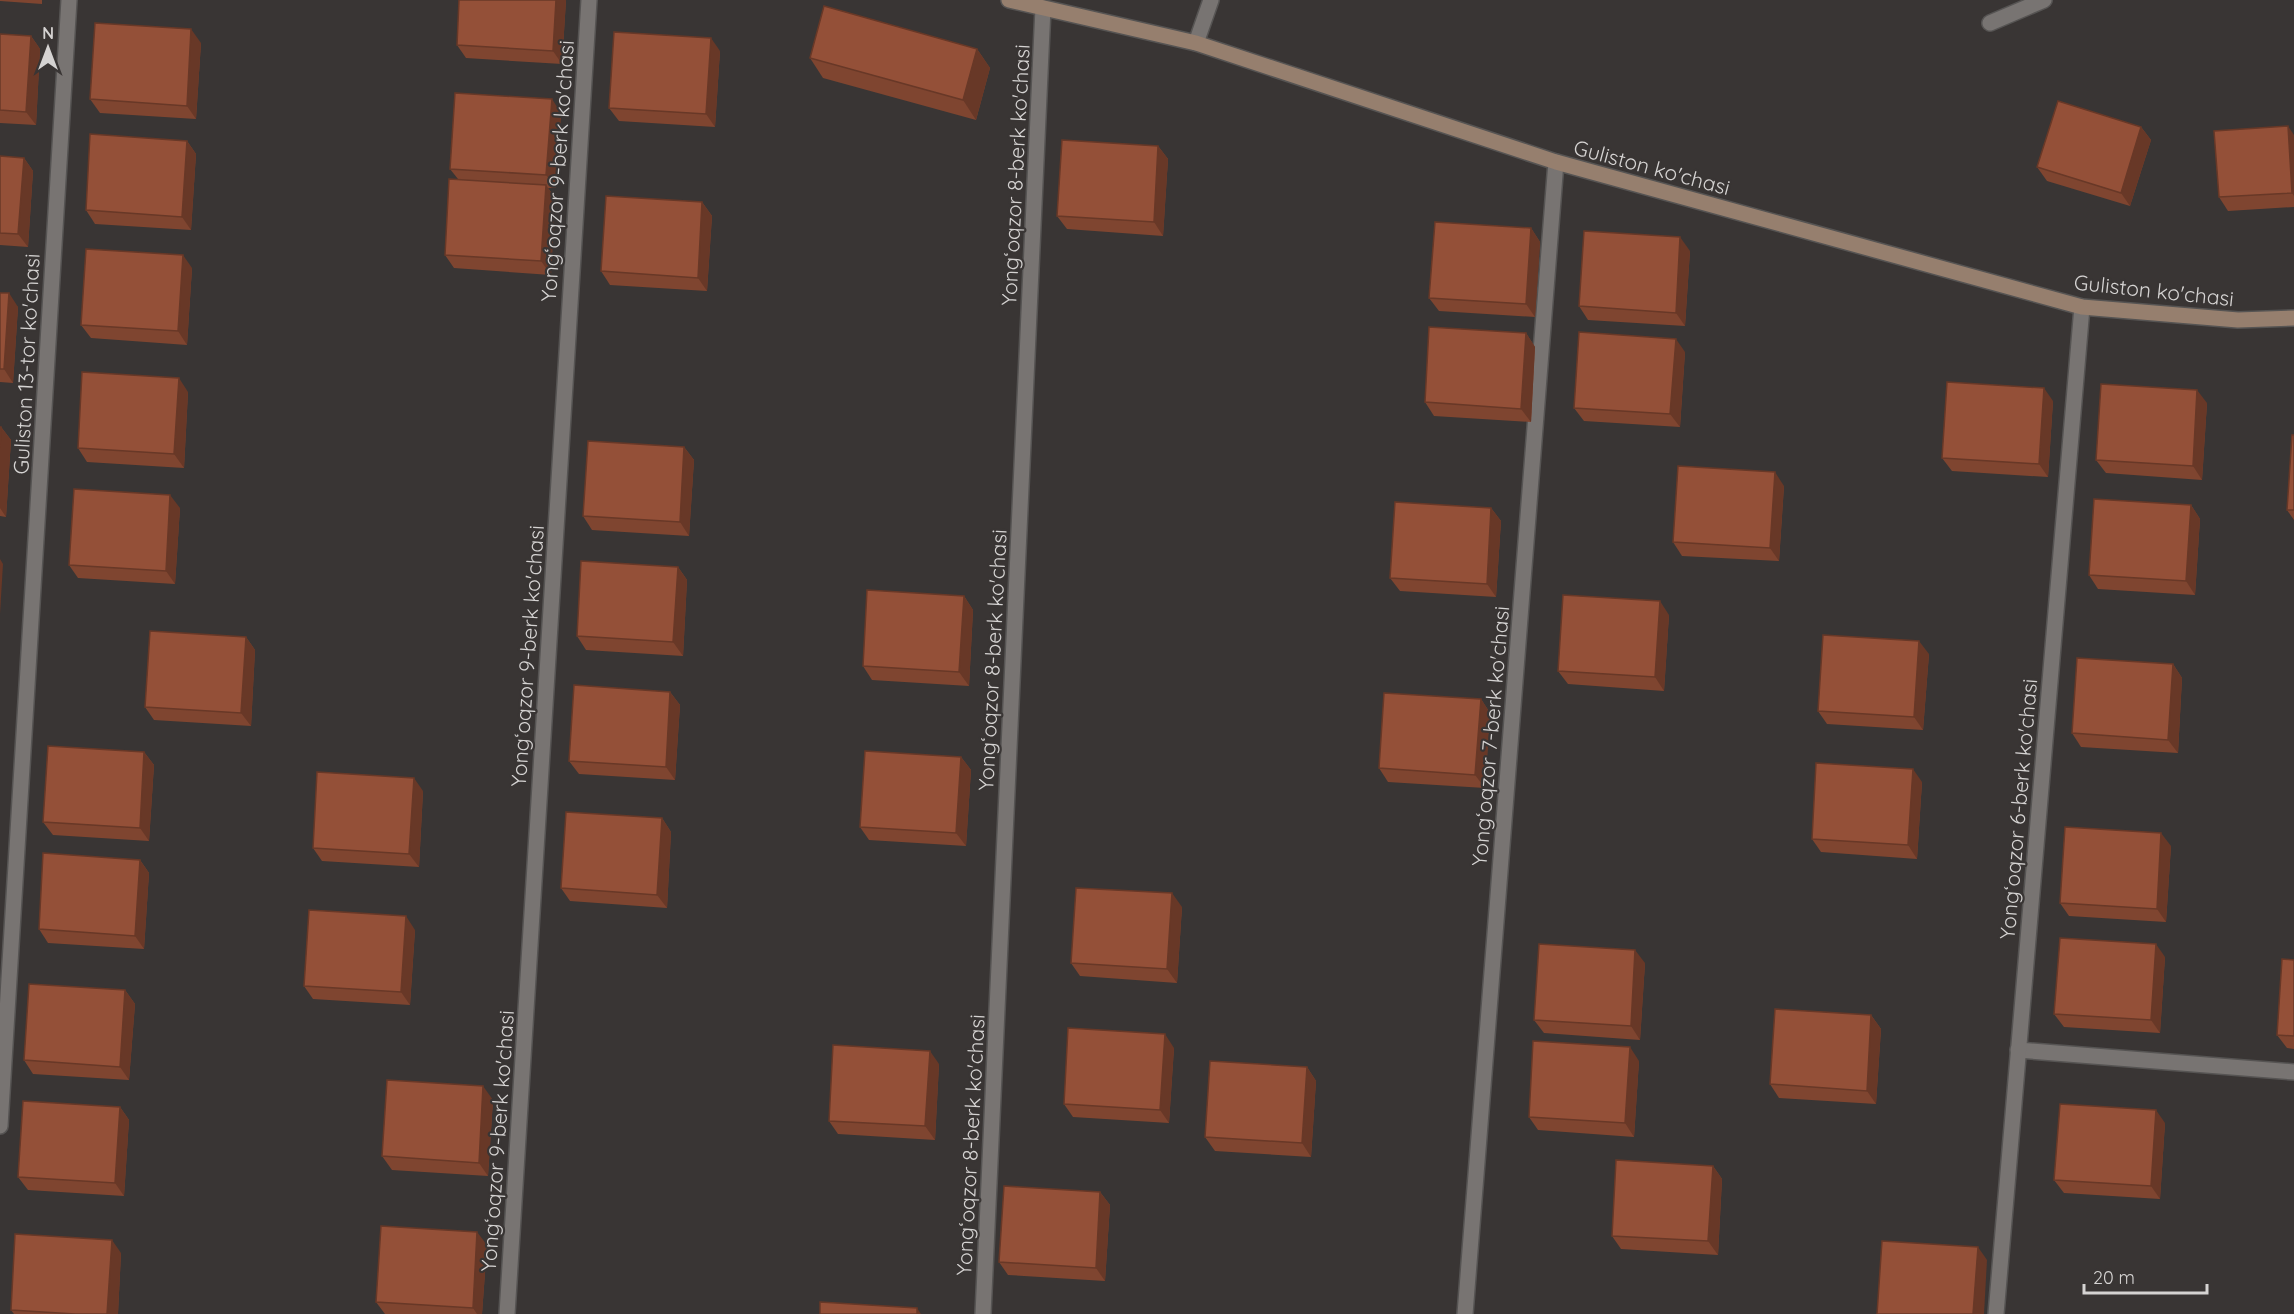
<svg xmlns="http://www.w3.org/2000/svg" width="2294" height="1314" font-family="Quicksand,sans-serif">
	<rect width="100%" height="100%" fill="#393534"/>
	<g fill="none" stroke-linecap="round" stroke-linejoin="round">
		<defs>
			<g id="minor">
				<polyline points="1990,23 2044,0"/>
				<polyline points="1196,43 1211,0"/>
				<polyline points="2018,1050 2294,1072"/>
				<polyline points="0,1126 69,0"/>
				<polyline points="507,1314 589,0"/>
				<polyline points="983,1314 1043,8"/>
				<polyline points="1465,1314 1556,162"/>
				<polyline points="1996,1314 2082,307"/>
			</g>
			<polyline id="secondary" points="1009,0 1196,43 1556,162 2082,307 2238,320 2294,318"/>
		</defs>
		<use href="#minor" stroke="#565453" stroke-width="18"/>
		<use href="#secondary" stroke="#565453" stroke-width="18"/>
		<use href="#minor" stroke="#787472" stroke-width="15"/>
		<use href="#secondary" stroke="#967f6e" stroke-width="15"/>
	</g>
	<g fill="#7f4530">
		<polygon points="0,0 42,0 42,4 0,1"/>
		<polygon points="566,0 562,64 466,58 457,45"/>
		<polygon points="0,34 31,36 40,49 36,125 0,123"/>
		<polygon points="201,43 196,119 100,113 90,99"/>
		<polygon points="977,49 990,68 976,120 823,78 810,58"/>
		<polygon points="720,51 715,127 619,121 609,108"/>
		<polygon points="561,113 556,188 548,188 555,198 551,275 454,268 445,255 458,179 450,169"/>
		<polygon points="2141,127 2151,140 2130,206 2047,181 2037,167"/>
		<polygon points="2294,135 2294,207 2228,211 2219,197"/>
		<polygon points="187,141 196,154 191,230 95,224 86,210"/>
		<polygon points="1158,146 1168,159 1163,236 1067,229 1057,216"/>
		<polygon points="0,156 24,158 33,171 28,247 0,245"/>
		<polygon points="702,202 712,216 707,291 610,285 601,271"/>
		<polygon points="1531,228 1540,242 1535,317 1439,311 1429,298"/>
		<polygon points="1690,251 1685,326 1588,320 1579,306"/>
		<polygon points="192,268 187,345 91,338 81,325"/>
		<polygon points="0,293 18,307 13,383 0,382"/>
		<polygon points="1526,333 1535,347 1531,422 1434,416 1425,402"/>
		<polygon points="1685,352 1680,427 1584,421 1574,408"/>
		<polygon points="188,392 184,468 87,462 78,448"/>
		<polygon points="2053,401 2048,477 1952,471 1942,458"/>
		<polygon points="2207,403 2202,480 2106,473 2096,460"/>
		<polygon points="0,427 1,427 11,440 6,517 0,516"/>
		<polygon points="2294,435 2294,520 2287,510"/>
		<polygon points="684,447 694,460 689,536 592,530 583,516"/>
		<polygon points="1784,486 1779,561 1682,556 1673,542"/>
		<polygon points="2191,505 2200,519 2195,595 2098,589 2089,575"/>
		<polygon points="180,508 175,584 78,578 69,565"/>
		<polygon points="1491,508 1501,521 1496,597 1400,591 1390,578"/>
		<polygon points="678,567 687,580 683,656 586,650 577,636"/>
		<polygon points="964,596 973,610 969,686 872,680 863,666"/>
		<polygon points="1669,615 1664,691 1568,684 1558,671"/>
		<polygon points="246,637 255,650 251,726 154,720 145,707"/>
		<polygon points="1929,654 1923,730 1827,724 1818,711"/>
		<polygon points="2173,664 2182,678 2178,753 2081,747 2072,733"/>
		<polygon points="670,692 680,705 675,780 579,774 569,761"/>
		<polygon points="1481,699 1490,713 1485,788 1388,782 1379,768"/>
		<polygon points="144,752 154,765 149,841 53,835 43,822"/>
		<polygon points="961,757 971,770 966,846 869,840 860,827"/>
		<polygon points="1922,782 1917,859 1821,852 1812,839"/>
		<polygon points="423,791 419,867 322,861 313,848"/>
		<polygon points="662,818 671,832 667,908 570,901 561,888"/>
		<polygon points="2171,846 2166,922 2069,916 2060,903"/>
		<polygon points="140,860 149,873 144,949 48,943 39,929"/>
		<polygon points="1182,907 1177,983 1080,976 1071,963"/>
		<polygon points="415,930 410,1005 313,999 304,986"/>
		<polygon points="2165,957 2160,1033 2064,1027 2054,1014"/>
		<polygon points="2294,960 2294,1049 2287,1048 2277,1035"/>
		<polygon points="1645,963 1640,1040 1544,1033 1534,1020"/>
		<polygon points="125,990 135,1004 129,1080 33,1074 24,1060"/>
		<polygon points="1871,1015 1881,1029 1876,1104 1779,1098 1770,1084"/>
		<polygon points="1174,1048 1169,1123 1073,1117 1064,1104"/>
		<polygon points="1639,1061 1634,1137 1538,1130 1529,1117"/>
		<polygon points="939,1064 935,1140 838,1134 829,1121"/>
		<polygon points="1307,1067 1316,1081 1311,1157 1215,1151 1205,1137"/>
		<polygon points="493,1100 488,1176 392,1170 382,1156"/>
		<polygon points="120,1107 129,1120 124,1196 28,1190 18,1177"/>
		<polygon points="2165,1123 2160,1199 2064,1193 2054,1180"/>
		<polygon points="1713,1166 1722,1179 1718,1255 1621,1249 1612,1236"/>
		<polygon points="1100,1192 1110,1205 1105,1281 1008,1275 999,1262"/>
		<polygon points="487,1245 482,1314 385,1314 376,1302"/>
		<polygon points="121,1253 118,1314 14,1314 11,1310"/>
	</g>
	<g fill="#683827">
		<polygon points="556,0 566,0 562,64 553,51"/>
		<polygon points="191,29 201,43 196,119 187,106"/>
		<polygon points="31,36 40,49 36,125 26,112"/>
		<polygon points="711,38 720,51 715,127 706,114"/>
		<polygon points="977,49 990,68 976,120 963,100"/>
		<polygon points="552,99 561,113 556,188 546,175"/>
		<polygon points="2288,126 2294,135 2294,196 2292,193"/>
		<polygon points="2141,127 2151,140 2130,206 2121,193"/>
		<polygon points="187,141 196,154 191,230 182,217"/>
		<polygon points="1158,146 1168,159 1163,236 1154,222"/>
		<polygon points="24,158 33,171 28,247 18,234"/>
		<polygon points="546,185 555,198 551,275 541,261"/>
		<polygon points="702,202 712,216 707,291 698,278"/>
		<polygon points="1531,228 1540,242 1535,317 1526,304"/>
		<polygon points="1680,237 1690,251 1685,326 1676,313"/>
		<polygon points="183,255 192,268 187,345 178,331"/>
		<polygon points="9,293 18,307 13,383 4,369"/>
		<polygon points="1526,333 1535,347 1531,422 1521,409"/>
		<polygon points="1676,339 1685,352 1680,427 1670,414"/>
		<polygon points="179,378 188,392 184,468 174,454"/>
		<polygon points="2044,388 2053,401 2048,477 2039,464"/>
		<polygon points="2197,390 2207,403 2202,480 2193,466"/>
		<polygon points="1,427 11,440 6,517 0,508 0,448"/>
		<polygon points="684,447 694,460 689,536 680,522"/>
		<polygon points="1775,472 1784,486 1779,561 1770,548"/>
		<polygon points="170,495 180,508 175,584 166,571"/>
		<polygon points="2191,505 2200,519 2195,595 2186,581"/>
		<polygon points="1491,508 1501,521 1496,597 1487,584"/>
		<polygon points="0,559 3,564 0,614"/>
		<polygon points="678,567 687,580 683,656 673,642"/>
		<polygon points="964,596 973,610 969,686 959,672"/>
		<polygon points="1660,601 1669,615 1664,691 1655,677"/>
		<polygon points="246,637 255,650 251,726 241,713"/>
		<polygon points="1919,641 1929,654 1923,730 1914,717"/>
		<polygon points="2173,664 2182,678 2178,753 2168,740"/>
		<polygon points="670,692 680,705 675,780 666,767"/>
		<polygon points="1481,699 1490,713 1485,788 1475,775"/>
		<polygon points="144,752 154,765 149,841 140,828"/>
		<polygon points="961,757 971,770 966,846 956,833"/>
		<polygon points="1913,769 1922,782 1917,859 1908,845"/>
		<polygon points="414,778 423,791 419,867 409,854"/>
		<polygon points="662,818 671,832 667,908 657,895"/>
		<polygon points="2161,833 2171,846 2166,922 2157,909"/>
		<polygon points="140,860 149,873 144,949 135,936"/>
		<polygon points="1172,893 1182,907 1177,983 1167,969"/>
		<polygon points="406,916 415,930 410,1005 401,992"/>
		<polygon points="2156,944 2165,957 2160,1033 2151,1020"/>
		<polygon points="1635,950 1645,963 1640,1040 1631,1026"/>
		<polygon points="125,990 135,1004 129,1080 120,1067"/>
		<polygon points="1871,1015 1881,1029 1876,1104 1867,1091"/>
		<polygon points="1165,1034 1174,1048 1169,1123 1160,1110"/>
		<polygon points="1630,1047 1639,1061 1634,1137 1625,1123"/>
		<polygon points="930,1051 939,1064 935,1140 925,1126"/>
		<polygon points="1307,1067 1316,1081 1311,1157 1302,1143"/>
		<polygon points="483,1086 493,1100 488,1176 479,1163"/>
		<polygon points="120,1107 129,1120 124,1196 115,1183"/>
		<polygon points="2156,1110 2165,1123 2160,1199 2151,1186"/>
		<polygon points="1713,1166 1722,1179 1718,1255 1708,1241"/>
		<polygon points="1100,1192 1110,1205 1105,1281 1096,1268"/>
		<polygon points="477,1232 487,1245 482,1314 477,1314 473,1308"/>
		<polygon points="112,1240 121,1253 118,1314 107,1314"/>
		<polygon points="1978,1247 1987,1260 1984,1314 1973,1314"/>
		<polygon points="917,1308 921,1314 917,1314"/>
	</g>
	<g fill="#945038" stroke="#683827" stroke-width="1.5">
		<polygon points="459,0 556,0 553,51 457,45"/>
		<polygon points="824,6 977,49 963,100 810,58"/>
		<polygon points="95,23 191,29 187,106 90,99"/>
		<polygon points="614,32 711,38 706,114 609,108"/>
		<polygon points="0,34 31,36 26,112 0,110"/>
		<polygon points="455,93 552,99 546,175 450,169"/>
		<polygon points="2058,101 2141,127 2121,193 2037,167"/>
		<polygon points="2288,126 2292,193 2219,197 2214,131"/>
		<polygon points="90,134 187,141 182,217 86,210"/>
		<polygon points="1062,140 1158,146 1154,222 1057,216"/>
		<polygon points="0,156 24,158 18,234 0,233"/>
		<polygon points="449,179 546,185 541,261 445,255"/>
		<polygon points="606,196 702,202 698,278 601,271"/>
		<polygon points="1435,222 1531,228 1526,304 1429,298"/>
		<polygon points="1584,231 1680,237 1676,313 1579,306"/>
		<polygon points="86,249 183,255 178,331 81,325"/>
		<polygon points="0,293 9,293 4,369 0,369"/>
		<polygon points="1429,327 1526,333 1521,409 1425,402"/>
		<polygon points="1579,332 1676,339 1670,414 1574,408"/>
		<polygon points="82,372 179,378 174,454 78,448"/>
		<polygon points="1947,382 2044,388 2039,464 1942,458"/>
		<polygon points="2101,384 2197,390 2193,466 2096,460"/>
		<polygon points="0,427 1,427 0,448"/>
		<polygon points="2292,435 2294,435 2294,510 2287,510"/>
		<polygon points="588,441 684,447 680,522 583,516"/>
		<polygon points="1678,466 1775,472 1770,548 1673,542"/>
		<polygon points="74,489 170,495 166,571 69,565"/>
		<polygon points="2094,499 2191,505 2186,581 2089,575"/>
		<polygon points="1395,502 1491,508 1487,584 1390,578"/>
		<polygon points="581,561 678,567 673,642 577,636"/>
		<polygon points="867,590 964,596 959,672 863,666"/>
		<polygon points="1563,595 1660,601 1655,677 1558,671"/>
		<polygon points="150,631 246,637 241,713 145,707"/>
		<polygon points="1823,635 1919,641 1914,717 1818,711"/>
		<polygon points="2077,658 2173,664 2168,740 2072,733"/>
		<polygon points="574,685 670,692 666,767 569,761"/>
		<polygon points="1384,693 1481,699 1475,775 1379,768"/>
		<polygon points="48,746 144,752 140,828 43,822"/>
		<polygon points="865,751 961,757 956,833 860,827"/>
		<polygon points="1816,763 1913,769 1908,845 1812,839"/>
		<polygon points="317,772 414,778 409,854 313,848"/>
		<polygon points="566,812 662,818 657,895 561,888"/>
		<polygon points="2065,827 2161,833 2157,909 2060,903"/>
		<polygon points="43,853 140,860 135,936 39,929"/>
		<polygon points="1076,888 1172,893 1167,969 1071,963"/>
		<polygon points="309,910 406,916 401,992 304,986"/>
		<polygon points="2060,938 2156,944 2151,1020 2054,1014"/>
		<polygon points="1539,944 1635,950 1631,1026 1534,1020"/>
		<polygon points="2282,959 2294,960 2294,1036 2277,1035"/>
		<polygon points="29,984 125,990 120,1067 24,1060"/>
		<polygon points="1775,1009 1871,1015 1867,1091 1770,1084"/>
		<polygon points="1068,1028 1165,1034 1160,1110 1064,1104"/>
		<polygon points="1533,1041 1630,1047 1625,1123 1529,1117"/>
		<polygon points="833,1045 930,1051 925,1126 829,1121"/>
		<polygon points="1210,1061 1307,1067 1302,1143 1205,1137"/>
		<polygon points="387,1080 483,1086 479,1163 382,1156"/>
		<polygon points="23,1101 120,1107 115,1183 18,1177"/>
		<polygon points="2060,1104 2156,1110 2151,1186 2054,1180"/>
		<polygon points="1616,1160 1713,1166 1708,1241 1612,1236"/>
		<polygon points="1004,1186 1100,1192 1096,1268 999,1262"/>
		<polygon points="381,1226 477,1232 473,1308 376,1302"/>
		<polygon points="15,1234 112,1240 107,1314 75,1314 11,1310"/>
		<polygon points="1882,1241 1978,1247 1973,1314 1877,1314"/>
		<polygon points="820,1302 917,1308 917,1314 820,1314"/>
	</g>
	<g text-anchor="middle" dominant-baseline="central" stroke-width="4.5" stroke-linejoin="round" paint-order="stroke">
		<g font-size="21" fill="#d5d3d2" stroke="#393534">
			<text transform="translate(1652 167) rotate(15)">Guliston ko'chasi</text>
			<text transform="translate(557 171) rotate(-86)">Yong‘oqzor 9-berk ko'chasi</text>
			<text transform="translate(1015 175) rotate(-87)">Yong‘oqzor 8-berk ko'chasi</text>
			<text transform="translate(2154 290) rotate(6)">Guliston ko'chasi</text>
			<text transform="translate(26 364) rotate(-87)">Guliston 13-tor ko'chasi</text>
			<text transform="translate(527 656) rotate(-86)">Yong‘oqzor 9-berk ko'chasi</text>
			<text transform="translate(992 660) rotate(-87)">Yong‘oqzor 8-berk ko'chasi</text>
			<text transform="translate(1490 736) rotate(-85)">Yong‘oqzor 7-berk ko'chasi</text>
			<text transform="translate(2018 809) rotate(-85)">Yong‘oqzor 6-berk ko'chasi</text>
			<text transform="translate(497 1141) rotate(-86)">Yong‘oqzor 9-berk ko'chasi</text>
			<text transform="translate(970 1145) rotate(-87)">Yong‘oqzor 8-berk ko'chasi</text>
		</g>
	</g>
	<g transform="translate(48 48)" stroke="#393534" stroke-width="4.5" paint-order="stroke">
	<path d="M0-4.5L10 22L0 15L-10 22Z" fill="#d5d3d2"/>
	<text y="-9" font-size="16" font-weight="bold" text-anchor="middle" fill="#d5d3d2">N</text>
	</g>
	<path d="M2084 1284v9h123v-9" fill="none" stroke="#d5d3d2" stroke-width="3"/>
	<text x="2093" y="1284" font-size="18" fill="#d5d3d2" stroke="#393534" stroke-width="4.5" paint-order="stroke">20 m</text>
</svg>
